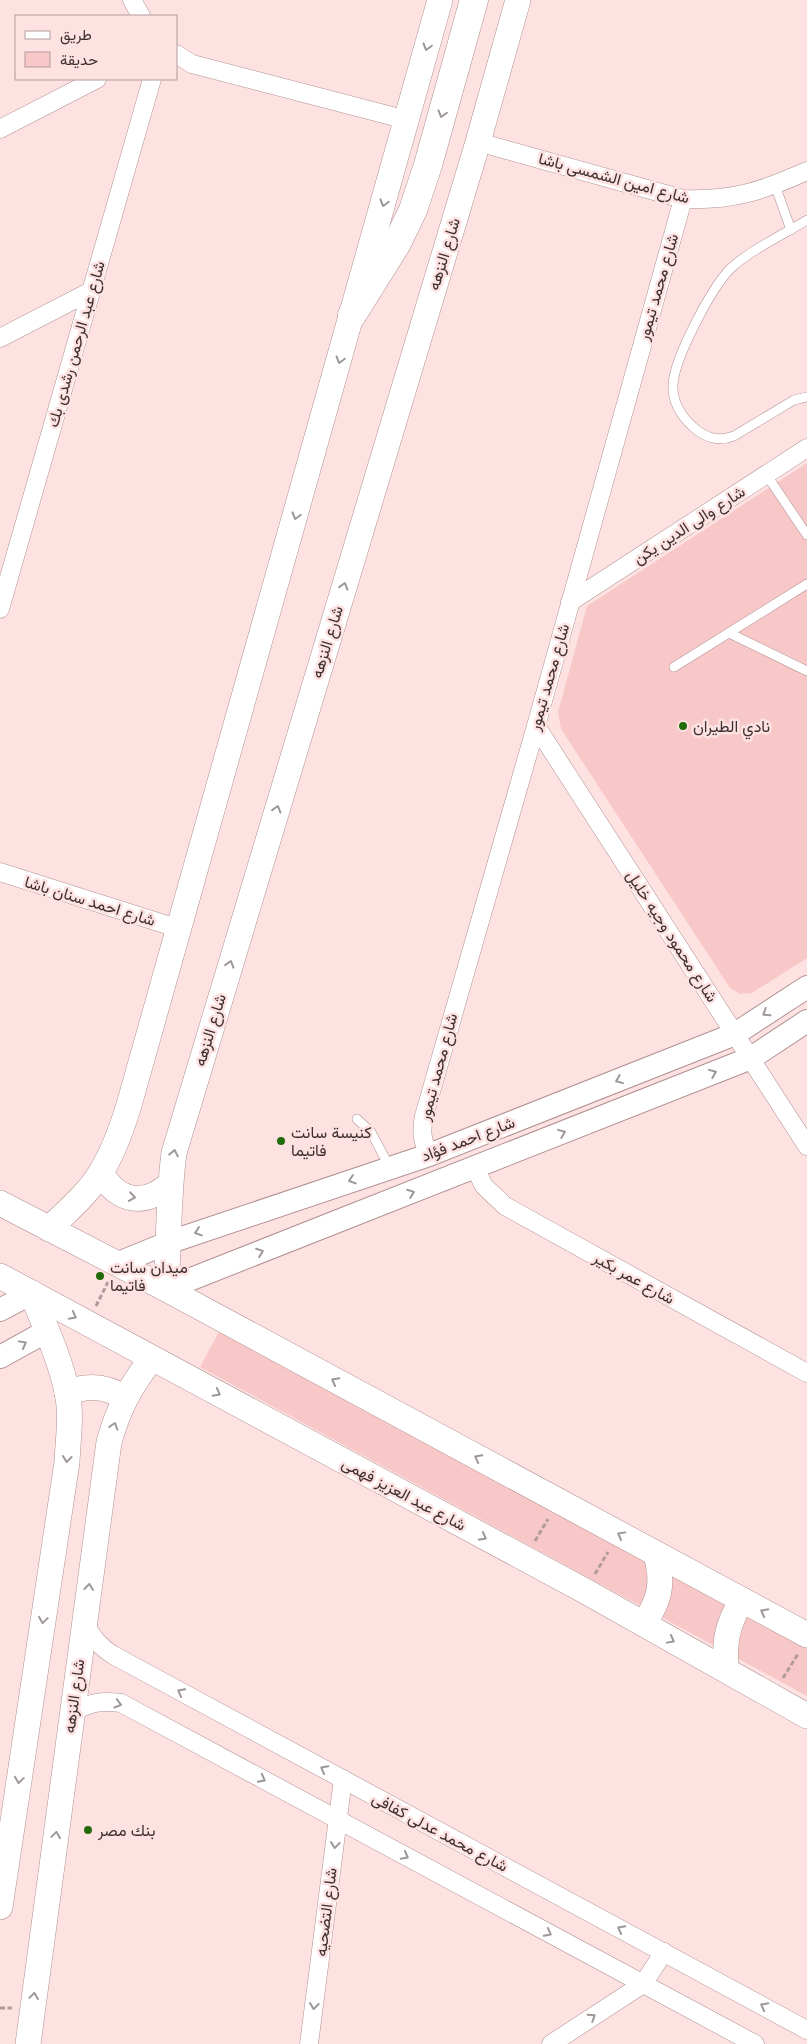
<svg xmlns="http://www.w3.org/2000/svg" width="807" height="2044" font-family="'DM Sans',Vazirmatn,sans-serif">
	<rect width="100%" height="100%" fill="#fee2e2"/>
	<g fill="#f8c8c9">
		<polygon points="807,463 807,958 752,993 740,994 730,988 561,729 558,712 587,606"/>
		<polygon points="221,1328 807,1646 807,1696 200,1367"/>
	</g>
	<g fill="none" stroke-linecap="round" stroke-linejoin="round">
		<defs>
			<g id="service">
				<polyline points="775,185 791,230"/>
				<path d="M807 220C784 234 749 251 730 269 711 289 675 357 673 384 672 401 681 416 693 427 706 438 718 442 734 436L794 400 807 397"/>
				<polyline points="766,474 807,535"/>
				<polyline points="729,633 807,671"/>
				<polyline points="674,667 807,584"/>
				<polyline points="357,1119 371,1132 390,1168"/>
			</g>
			<g id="minor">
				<polyline points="132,0 141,16"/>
				<polyline points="176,54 192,64 407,120"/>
				<polyline points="0,129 97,79"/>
				<path d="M478 142 683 199C733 201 762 191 807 171"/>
				<polyline points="0,338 91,291"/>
				<polyline points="570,602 807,448"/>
				<polyline points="0,609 152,79"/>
				<polyline points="536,726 807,1146"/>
				<polyline points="0,872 180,929"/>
				<path d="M429 1155C422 1141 421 1131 424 1116L536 726 683 199"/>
				<polyline points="475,1168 484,1186 505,1206 807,1373"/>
				<path d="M84 1622C92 1637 99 1646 113 1655L807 2030"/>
				<path d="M72 1712C91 1703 100 1700 121 1703L755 2044"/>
				<polyline points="309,2044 343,1779"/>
				<polyline points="551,2044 643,1984 664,1952"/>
			</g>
			<g id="tertiary">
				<polyline points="116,1264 170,1242 429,1155 735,1034 807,987"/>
				<polyline points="166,1289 751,1058 807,1021"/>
				<polyline points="0,1310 32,1293"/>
				<polyline points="0,1357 47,1331"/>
			</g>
			<g id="secondary">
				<path d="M101 1173C118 1202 144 1207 170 1184"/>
				<polyline points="0,1203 166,1289 807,1635"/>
				<path d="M49 1229C67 1211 88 1194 101 1172 114 1151 122 1128 129 1105L440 0"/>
				<polyline points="0,1276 585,1591 807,1716"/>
				<path d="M166 1289C169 1244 168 1198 174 1153L478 142 518 0"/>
				<path d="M67 1393C88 1384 106 1386 125 1398"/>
				<path d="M644 1624C660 1599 664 1584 656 1554"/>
				<path d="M726 1670C724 1641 727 1625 742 1600"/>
				<path d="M0 1907 67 1462C68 1439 72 1415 67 1392 60 1358 44 1325 32 1293"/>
				<path d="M28 2044 109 1442C119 1407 130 1387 152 1358"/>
			</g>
			<polyline id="primary" points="352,315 397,243 413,210 428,165 474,0"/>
		</defs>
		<use href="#service" stroke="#b19191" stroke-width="10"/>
		<use href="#minor" stroke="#b19191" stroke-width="19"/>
		<use href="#tertiary" stroke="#b19191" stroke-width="24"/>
		<use href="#secondary" stroke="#b19191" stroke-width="26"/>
		<use href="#primary" stroke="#b19191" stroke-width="29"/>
		<g stroke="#b29b9c" stroke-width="3" stroke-dasharray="5 2.5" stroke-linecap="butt">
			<polyline points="96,1306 108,1282"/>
			<polyline points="535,1541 548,1519"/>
			<polyline points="595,1574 608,1552"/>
			<polyline points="783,1678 798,1654"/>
			<polyline points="0,2008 12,2008"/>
		</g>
		<use href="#service" stroke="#fff" stroke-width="9"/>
		<use href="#minor" stroke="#fff" stroke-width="18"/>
		<use href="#tertiary" stroke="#fff" stroke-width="22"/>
		<use href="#secondary" stroke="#fff" stroke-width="25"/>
		<use href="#primary" stroke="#fff" stroke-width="28"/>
	</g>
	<defs><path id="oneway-chevron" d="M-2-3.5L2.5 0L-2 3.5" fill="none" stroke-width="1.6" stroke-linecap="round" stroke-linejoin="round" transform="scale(1.25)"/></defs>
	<g stroke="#9e9798">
		<use href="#oneway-chevron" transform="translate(427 47) rotate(106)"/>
		<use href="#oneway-chevron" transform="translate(442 114) rotate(106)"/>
		<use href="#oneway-chevron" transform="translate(384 203) rotate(106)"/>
		<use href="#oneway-chevron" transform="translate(340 360) rotate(106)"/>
		<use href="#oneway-chevron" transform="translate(296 516) rotate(106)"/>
		<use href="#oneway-chevron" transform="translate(344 586) rotate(-73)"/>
		<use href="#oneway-chevron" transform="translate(277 809) rotate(-73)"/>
		<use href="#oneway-chevron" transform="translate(230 964) rotate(-73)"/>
		<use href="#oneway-chevron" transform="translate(766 1013) rotate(147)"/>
		<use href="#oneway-chevron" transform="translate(713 1073) rotate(-22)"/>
		<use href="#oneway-chevron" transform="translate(619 1080) rotate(158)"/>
		<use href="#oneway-chevron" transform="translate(562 1133) rotate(-22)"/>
		<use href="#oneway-chevron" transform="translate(174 1153) rotate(-78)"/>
		<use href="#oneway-chevron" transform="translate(352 1180) rotate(161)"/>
		<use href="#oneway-chevron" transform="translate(411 1193) rotate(-21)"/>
		<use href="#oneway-chevron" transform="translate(132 1197) rotate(8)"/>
		<use href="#oneway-chevron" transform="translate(198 1232) rotate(161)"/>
		<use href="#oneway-chevron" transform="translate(260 1252) rotate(-21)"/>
		<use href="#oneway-chevron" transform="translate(73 1316) rotate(28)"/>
		<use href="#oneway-chevron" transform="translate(23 1344) rotate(-29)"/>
		<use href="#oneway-chevron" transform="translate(335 1381) rotate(-152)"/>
		<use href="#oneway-chevron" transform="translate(217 1393) rotate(28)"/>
		<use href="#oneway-chevron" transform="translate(114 1426) rotate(-72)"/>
		<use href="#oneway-chevron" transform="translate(478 1458) rotate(-152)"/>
		<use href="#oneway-chevron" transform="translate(67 1459) rotate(96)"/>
		<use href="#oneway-chevron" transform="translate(621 1535) rotate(-151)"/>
		<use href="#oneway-chevron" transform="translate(483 1537) rotate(28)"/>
		<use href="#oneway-chevron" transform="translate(89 1587) rotate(-83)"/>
		<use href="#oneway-chevron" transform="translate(764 1612) rotate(-152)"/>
		<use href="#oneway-chevron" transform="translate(43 1620) rotate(98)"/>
		<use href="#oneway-chevron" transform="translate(671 1640) rotate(29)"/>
		<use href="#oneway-chevron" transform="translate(181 1692) rotate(-152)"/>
		<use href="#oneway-chevron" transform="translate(118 1704) rotate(16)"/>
		<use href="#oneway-chevron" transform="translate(324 1769) rotate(-152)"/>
		<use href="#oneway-chevron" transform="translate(262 1779) rotate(28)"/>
		<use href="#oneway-chevron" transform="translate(19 1780) rotate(98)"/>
		<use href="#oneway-chevron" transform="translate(56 1835) rotate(-82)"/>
		<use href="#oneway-chevron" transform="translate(335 1845) rotate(97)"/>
		<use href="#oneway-chevron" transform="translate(405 1856) rotate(28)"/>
		<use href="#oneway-chevron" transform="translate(621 1929) rotate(-152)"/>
		<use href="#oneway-chevron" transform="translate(548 1933) rotate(28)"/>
		<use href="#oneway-chevron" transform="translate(34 1996) rotate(-82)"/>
		<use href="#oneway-chevron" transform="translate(314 2006) rotate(97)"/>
		<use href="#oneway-chevron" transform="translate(764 2006) rotate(-152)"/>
		<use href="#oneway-chevron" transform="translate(592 2017) rotate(-33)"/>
	</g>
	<g fill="#216b09" stroke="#fee2e2" stroke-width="2">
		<circle cx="683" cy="726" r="5"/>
		<circle cx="281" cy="1141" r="5"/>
		<circle cx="100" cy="1276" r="5"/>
		<circle cx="88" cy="1830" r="5"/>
	</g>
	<g text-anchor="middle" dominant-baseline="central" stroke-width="5" stroke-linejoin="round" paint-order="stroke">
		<g font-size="16" fill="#3d2f30" stroke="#fee2e2">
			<text transform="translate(614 178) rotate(15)">شارع امين الشمسى باشا</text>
			<text transform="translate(444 254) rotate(-73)">شارع النزهه</text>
			<text transform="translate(658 287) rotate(-74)">شارع محمد تيمور</text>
			<text transform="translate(76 344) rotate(-74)">شارع عبد الرحمن رشدى بك</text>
			<text transform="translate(689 525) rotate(-33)">شارع والى الدين يكن</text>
			<text transform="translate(327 642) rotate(-73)">شارع النزهه</text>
			<text transform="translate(549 677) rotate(-74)">شارع محمد تيمور</text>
			<text transform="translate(90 901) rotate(17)">شارع احمد سنان باشا</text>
			<text transform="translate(672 936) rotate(57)">شارع محمود وجيه خليل</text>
			<text transform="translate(210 1030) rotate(-73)">شارع النزهه</text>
			<text transform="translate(438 1067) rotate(-75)">شارع محمد تيمور</text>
			<text transform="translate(468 1139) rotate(-21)">شارع احمد فؤاد</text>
			<text transform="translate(634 1278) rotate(29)">شارع عمر بكير</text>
			<text transform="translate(404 1494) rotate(28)">شارع عبد العزيز فهمى</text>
			<text transform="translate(74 1696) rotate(-82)">شارع النزهه</text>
			<text transform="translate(440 1832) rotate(28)">شارع محمد عدلى كفافى</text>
			<text transform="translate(326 1912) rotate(-83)">شارع التضحيه</text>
		</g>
		<g font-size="16" fill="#3d2f30" stroke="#fee2e2" text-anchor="start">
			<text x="693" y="726">نادي الطيران</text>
			<text x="291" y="1132">كنيسة سانت<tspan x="291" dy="18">فاتيما</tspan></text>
			<text x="110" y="1267">ميدان سانت<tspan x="110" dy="18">فاتيما</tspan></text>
			<text x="98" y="1830">بنك مصر</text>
		</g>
	</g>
	<rect x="15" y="15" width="162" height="65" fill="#fee2e2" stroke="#b19a9b"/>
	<rect x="25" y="31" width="25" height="8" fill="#ffffff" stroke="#b19a9b"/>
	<text x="60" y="40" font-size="15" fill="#3d2f30">طريق</text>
	<rect x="25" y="52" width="25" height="15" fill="#f8c8c9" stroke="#b19a9b"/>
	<text x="60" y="65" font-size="15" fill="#3d2f30">حديقة</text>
</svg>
